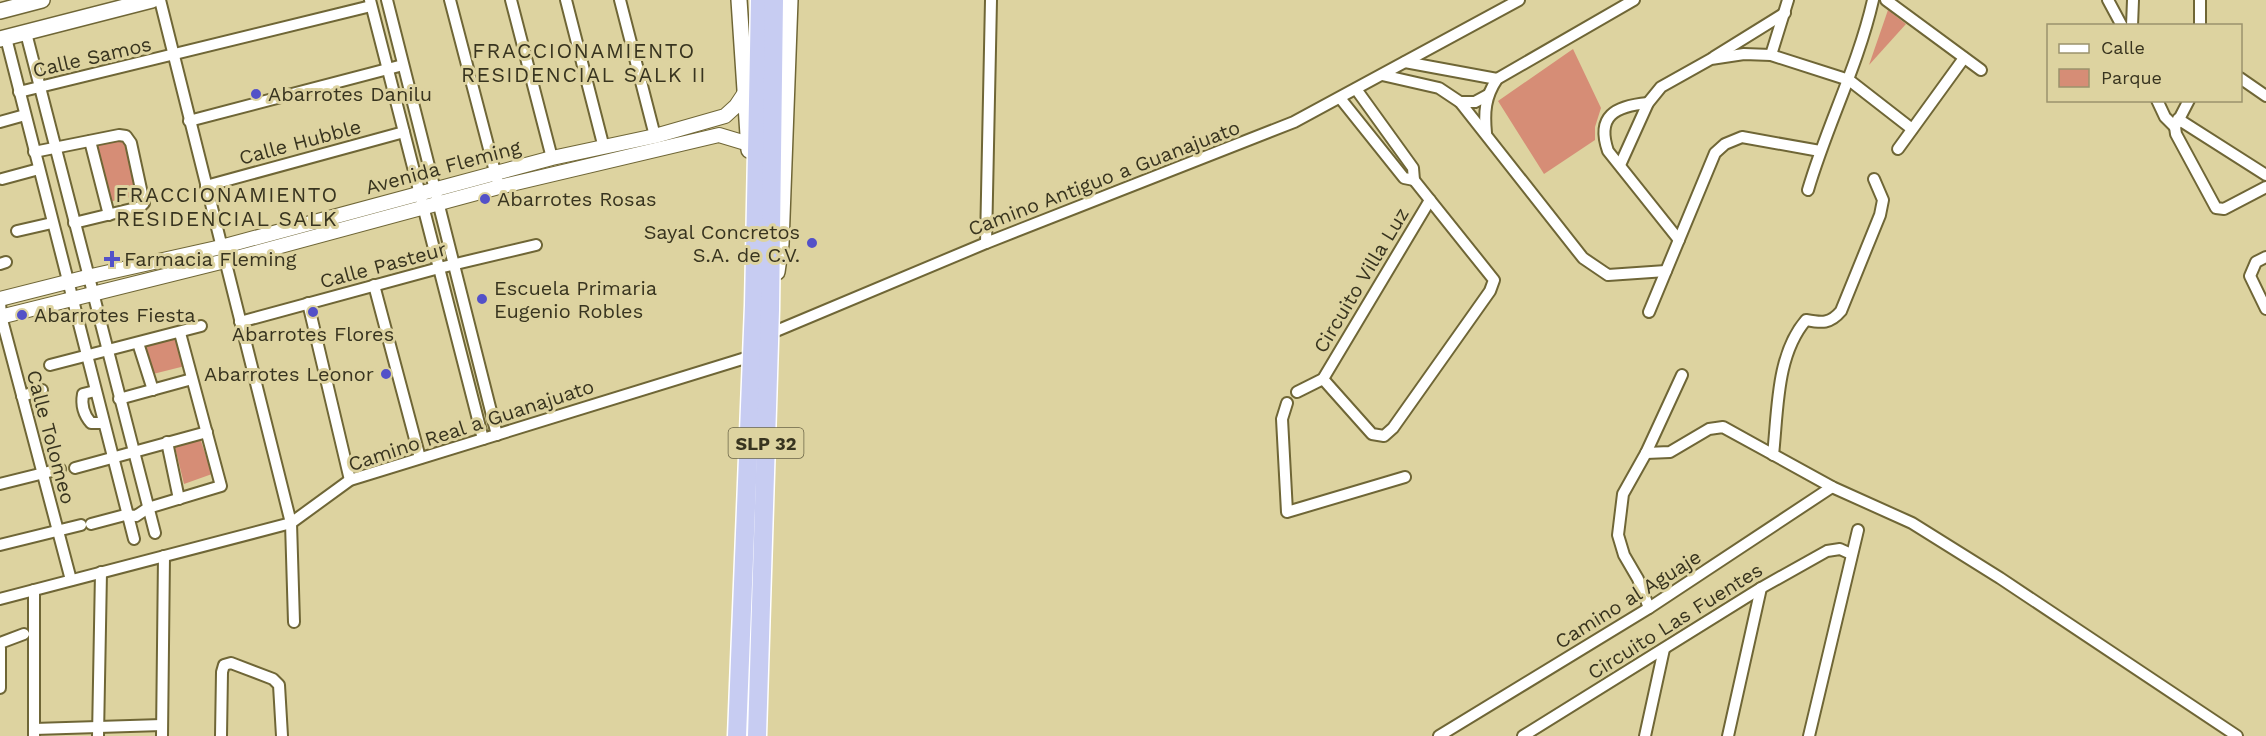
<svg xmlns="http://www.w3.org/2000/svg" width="2266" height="736" font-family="'Work Sans',sans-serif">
	<rect width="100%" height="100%" fill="#ddd3a0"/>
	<g fill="#d68d76">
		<polygon points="1888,10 1906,24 1869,65"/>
		<polygon points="1573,49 1601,108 1595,127 1595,140 1544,174 1498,101"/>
		<polygon points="124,137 138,195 109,202 94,147"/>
		<polygon points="176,337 185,366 153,374 145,347"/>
		<polygon points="199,435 212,474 184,484 174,443"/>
	</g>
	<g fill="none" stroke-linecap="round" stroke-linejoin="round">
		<defs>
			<g id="minor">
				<polyline points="160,0 291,523 294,622"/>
				<polyline points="370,0 483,439"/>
				<polyline points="387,0 497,435"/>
				<polyline points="450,0 499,187"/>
				<polyline points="511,0 552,158"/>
				<polyline points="566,0 604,148"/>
				<polyline points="620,0 655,136"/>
				<polyline points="1886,0 1981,70"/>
				<polyline points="2108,0 2122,26"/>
				<polyline points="2200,0 2200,26"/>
				<polyline points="2132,26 2133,0"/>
				<polyline points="26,33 155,533"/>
				<polyline points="6,38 134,539"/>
				<polyline points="1771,55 1788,0"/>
				<polyline points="1714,57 1785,13"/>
				<polyline points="1405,62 1497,79"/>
				<polyline points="1382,75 1439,88 1460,102 1583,258 1608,275 1666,271"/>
				<polyline points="2240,78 2266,96"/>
				<polyline points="19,92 371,6"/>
				<polyline points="1340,98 1404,178 1414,180"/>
				<polyline points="2157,100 2165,117 2175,127"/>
				<polyline points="2189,100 2175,127 2176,134 2216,208 2224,209 2266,187"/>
				<polyline points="1460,102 1475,102 1488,95"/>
				<path d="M1648 103C1615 106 1596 116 1608 151L1679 240"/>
				<polyline points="2178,119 2266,175"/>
				<polyline points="189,121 403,65"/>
				<polyline points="0,122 25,115"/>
				<path d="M1486 133C1484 112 1485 97 1497 79L1634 0"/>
				<polyline points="90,141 109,215"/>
				<polyline points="1898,149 1964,58"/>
				<polyline points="34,152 119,135 126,136 131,143 144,203 140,207 74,223"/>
				<polyline points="1620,165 1648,103 1661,87 1711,59 1744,54 1771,55 1849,80 1912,129"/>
				<polyline points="2,179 39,169"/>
				<polyline points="206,186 404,132"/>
				<path d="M1808 190C1827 125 1858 66 1873 0"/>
				<polyline points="17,231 52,223"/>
				<polyline points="986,243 991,0"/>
				<polyline points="2266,257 2256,262 2250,276 2266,309"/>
				<polyline points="0,264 6,262"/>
				<polyline points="374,285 420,458"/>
				<polyline points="0,302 1,316 71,580"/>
				<polyline points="308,303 350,480"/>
				<polyline points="1649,312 1715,153 1725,144 1742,137 1820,151"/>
				<polyline points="240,322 439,268 536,245"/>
				<polyline points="769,334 986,243 1294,122 1519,0"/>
				<polyline points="138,343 153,390"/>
				<polyline points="50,365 201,326"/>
				<polyline points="1323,379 1372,434 1384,436 1393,428 1490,291 1494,280 1414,180 1413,168 1356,89"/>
				<path d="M95 391 83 394C81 405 83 414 91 423H103"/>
				<polyline points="1297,392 1323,379 1430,200"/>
				<polyline points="22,396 42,390"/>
				<polyline points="119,399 192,379"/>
				<polyline points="1287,403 1282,419 1287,512 1405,477"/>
				<polyline points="167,442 179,499"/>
				<polyline points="1646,453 1670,452 1709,429 1723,427 1832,487 1912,523 2000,578 2237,736"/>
				<path d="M1773 455C1778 410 1776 355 1806 320 1822 323 1830 324 1841 311L1880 215 1883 200 1874 179"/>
				<polyline points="75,468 207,432"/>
				<polyline points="0,484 60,469"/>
				<polyline points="91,524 125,515 136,516 148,508 221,486 180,333"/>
				<polyline points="0,545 81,525"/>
				<polyline points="0,599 291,523 350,480 752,356"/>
				<polyline points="1649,608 1638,579 1624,555 1618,535 1623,494 1646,453 1682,375"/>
				<polyline points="0,643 24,634"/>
				<polyline points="0,648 0,688"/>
				<polyline points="34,729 162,725"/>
				<polyline points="34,736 34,590"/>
				<polyline points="98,736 101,572"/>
				<polyline points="162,736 164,556"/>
				<polyline points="221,736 222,672 224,665 231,663 273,679 279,685 282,736"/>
				<polyline points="1439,736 1649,608 1832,487"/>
				<polyline points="1523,736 1761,588 1827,551 1840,549 1851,554"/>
				<polyline points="1645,736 1664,649"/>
				<polyline points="1728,736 1761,588"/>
				<polyline points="1809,736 1858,530"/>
			</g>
			<g id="tertiary">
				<polyline points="0,299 87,277 221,247 552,158 655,136 725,116 736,106 746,91"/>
				<polyline points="0,317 225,261 499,187 719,135 749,144"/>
			</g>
			<g id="secondary">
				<polyline points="739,0 749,150"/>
				<polyline points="0,11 42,0"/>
				<polyline points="0,39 152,0"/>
				<polyline points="777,272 781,244 790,0"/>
			</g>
			<g id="trunk">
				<polyline points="737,736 754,305 760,0"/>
				<polyline points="757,736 770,310 774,0"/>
			</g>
		</defs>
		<use href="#minor" stroke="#6f6636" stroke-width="14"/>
		<use href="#tertiary" stroke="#6f6636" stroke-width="16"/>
		<use href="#secondary" stroke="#6f6636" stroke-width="18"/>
		<use href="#trunk" stroke="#fff" stroke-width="21"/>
		<use href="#minor" stroke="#fff" stroke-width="10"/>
		<use href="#tertiary" stroke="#fff" stroke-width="14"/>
		<use href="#secondary" stroke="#fff" stroke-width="15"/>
		<use href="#trunk" stroke="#c7ccf2" stroke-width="18"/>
	</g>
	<g fill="#5351c8" stroke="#ddd3a0" stroke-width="2">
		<circle cx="256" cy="94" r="6"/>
		<circle cx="485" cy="199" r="6"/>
		<circle cx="812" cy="243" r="6"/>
		<path d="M109 250h6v6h6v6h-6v6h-6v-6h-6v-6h6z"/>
		<circle cx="482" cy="299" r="6"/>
		<circle cx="313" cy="312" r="6"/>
		<circle cx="22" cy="315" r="6"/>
		<circle cx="386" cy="374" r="6"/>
	</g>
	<g text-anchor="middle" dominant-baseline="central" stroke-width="6" stroke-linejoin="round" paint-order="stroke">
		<rect fill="#ddd3a0" stroke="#6a6446" stroke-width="1.5" x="728.5" y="428" width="75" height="30" rx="4.5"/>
		<g font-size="18" font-weight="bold" fill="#38341f">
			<text x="766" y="443">SLP 32</text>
		</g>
		<g font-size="20" fill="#38341f" stroke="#ddd3a0">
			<text transform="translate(92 57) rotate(-13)">Calle Samos</text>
			<text transform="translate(300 142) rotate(-15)">Calle Hubble</text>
			<text transform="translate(443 167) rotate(-15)">Avenida Fleming</text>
			<text transform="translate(1104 178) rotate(-21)">Camino Antiguo a Guanajuato</text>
			<text transform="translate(383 265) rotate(-15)">Calle Pasteur</text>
			<text transform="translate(1361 280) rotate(-59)">Circuito Villa Luz</text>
			<text transform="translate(471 425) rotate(-18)">Camino Real a Guanajuato</text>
			<text transform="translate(51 437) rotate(75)">Calle Tolomeo</text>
			<text transform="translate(1628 599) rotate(-32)">Camino al Aguaje</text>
			<text transform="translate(1675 621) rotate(-32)">Circuito Las Fuentes</text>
		</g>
		<g font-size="20" fill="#38341f" stroke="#ddd3a0" text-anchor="start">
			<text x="268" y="94">Abarrotes Danilu</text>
			<text x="497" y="199">Abarrotes Rosas</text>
			<text x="800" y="232" text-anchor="end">Sayal Concretos<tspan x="800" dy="23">S.A. de C.V.</tspan></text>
			<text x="124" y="259">Farmacia Fleming</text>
			<text x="494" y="288">Escuela Primaria<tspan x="494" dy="23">Eugenio Robles</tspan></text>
			<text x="34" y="315">Abarrotes Fiesta</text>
			<text x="313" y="334" text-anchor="middle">Abarrotes Flores</text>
			<text x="374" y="374" text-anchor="end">Abarrotes Leonor</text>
		</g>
		<g font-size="21" letter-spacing="1.5" fill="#38341f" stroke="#ddd3a0">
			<text x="584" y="50">FRACCIONAMIENTO<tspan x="584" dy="24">RESIDENCIAL SALK II</tspan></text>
			<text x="227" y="194">FRACCIONAMIENTO<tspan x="227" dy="24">RESIDENCIAL SALK</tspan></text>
		</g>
	</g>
	<rect x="2047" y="24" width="195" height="78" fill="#ddd3a0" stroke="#9b936c" stroke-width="1.5"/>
	<rect x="2059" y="44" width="30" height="9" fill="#ffffff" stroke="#9b936c" stroke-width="1.5"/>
	<text x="2101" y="54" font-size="18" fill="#38341f">Calle</text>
	<rect x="2059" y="69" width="30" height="18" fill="#d68d76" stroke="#9b936c" stroke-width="1.5"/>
	<text x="2101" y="84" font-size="18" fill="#38341f">Parque</text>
</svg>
